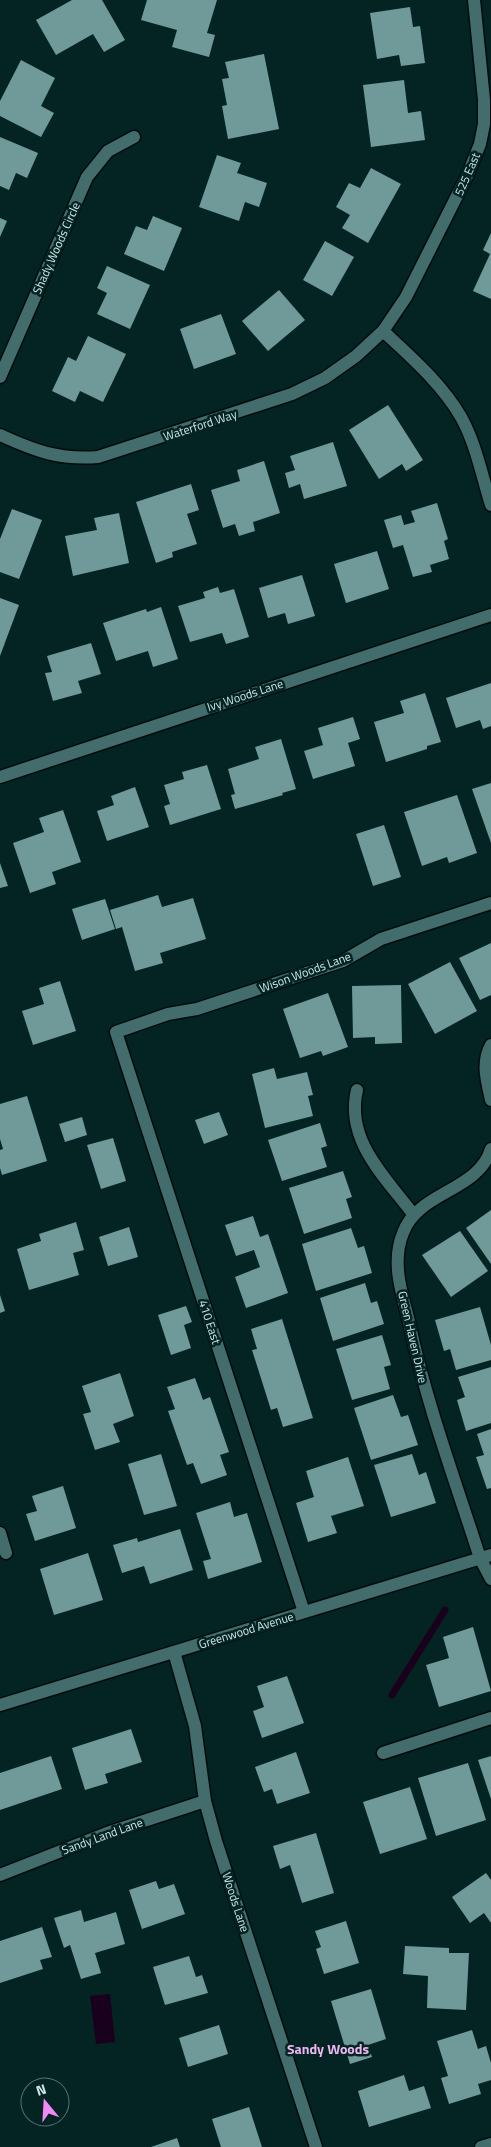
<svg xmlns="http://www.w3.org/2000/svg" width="491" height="2147" font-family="'Titillium Web',sans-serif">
	<rect width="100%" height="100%" fill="#032423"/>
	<polygon fill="#19001c" points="110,1994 115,2042 96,2044 90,1996"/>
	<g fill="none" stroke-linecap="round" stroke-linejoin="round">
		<polyline stroke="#19001c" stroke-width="7" points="392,1695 445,1610"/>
	</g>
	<g fill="#6f9a99">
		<polygon points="72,0 102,0 125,40 104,52 93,34 56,55 36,20"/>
		<polygon points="147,0 217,0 207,33 215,35 209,57 172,47 177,30 141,20"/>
		<polygon points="410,7 413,27 420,26 425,63 401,66 399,55 377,59 370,13"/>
		<polygon points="264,54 279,129 228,139 222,106 227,105 222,79 229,78 225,62"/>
		<polygon points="21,60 55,78 41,106 54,113 41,137 0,116 0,101"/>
		<polygon points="404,80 408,113 421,111 425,140 371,147 363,85"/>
		<polygon points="0,137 38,153 27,178 16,173 9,190 0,186"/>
		<polygon points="217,155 241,163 237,173 267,183 259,207 245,202 239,221 199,207"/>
		<polygon points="371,168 401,184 368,243 342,228 350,215 336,207 349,183 360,188"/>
		<polygon points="153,216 182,228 164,271 124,254 136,226 147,230"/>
		<polygon points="0,218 7,221 0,237"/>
		<polygon points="491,233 491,299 473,291 490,254 483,250"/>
		<polygon points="325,241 354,257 332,296 303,280"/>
		<polygon points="107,266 150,285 130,329 97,314 107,293 97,288"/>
		<polygon points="279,290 305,320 268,351 242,321"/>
		<polygon points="221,314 236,354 194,369 180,329"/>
		<polygon points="88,336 126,354 103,402 80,391 75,402 52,391 68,357 76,361"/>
		<polygon points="388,405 423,460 406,471 402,464 379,479 349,430"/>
		<polygon points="333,442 347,486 304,499 300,484 289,488 285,473 295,470 290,456"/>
		<polygon points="264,461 280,513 253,522 255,531 239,536 235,524 223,528 211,490 240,481 237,470"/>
		<polygon points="191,484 199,510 187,514 197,544 172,552 173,557 156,563 136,502"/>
		<polygon points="437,503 448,539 444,541 449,559 430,565 432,572 413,577 403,545 393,548 384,520 401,515 404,525 415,522 411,511"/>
		<polygon points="12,509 42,520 19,579 0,572 0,539"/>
		<polygon points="119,513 129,563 73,576 65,536 97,530 94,518"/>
		<polygon points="377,551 389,589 346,603 334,564"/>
		<polygon points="302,575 315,616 288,624 285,613 268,618 259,588"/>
		<polygon points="218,587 220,593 234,589 249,637 226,644 222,633 190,642 178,606 205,598 203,592"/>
		<polygon points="0,598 19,605 0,656"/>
		<polygon points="161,607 178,659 153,667 148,651 116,661 103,623 146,609 147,612"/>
		<polygon points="91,643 101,674 78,681 82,693 53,701 45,673 52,672 47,656"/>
		<polygon points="491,683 491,726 483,729 480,720 456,728 446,698"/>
		<polygon points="425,693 441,742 427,746 427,749 386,762 374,722 404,713 400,701"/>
		<polygon points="353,717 360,739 348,743 355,766 313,779 304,751 323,745 318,728"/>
		<polygon points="281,739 296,789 282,793 283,795 235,809 231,795 235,794 228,769 259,759 255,747"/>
		<polygon points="207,765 221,809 170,825 164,806 170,804 164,785 184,779 182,772"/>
		<polygon points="491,783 491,843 472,789"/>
		<polygon points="135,787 149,827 107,841 97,811 114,805 111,796"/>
		<polygon points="457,795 477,853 449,863 447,857 422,866 404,812"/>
		<polygon points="63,810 81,862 52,872 56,884 30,893 13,843 44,832 39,818"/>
		<polygon points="384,825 401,877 373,886 356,834"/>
		<polygon points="0,863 8,886 0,888"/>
		<polygon points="158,895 162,907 193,898 206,939 160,953 163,963 135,971 122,927 116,929 110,910"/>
		<polygon points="105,899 115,929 82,940 72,909"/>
		<polygon points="491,943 491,995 480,1000 459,958"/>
		<polygon points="450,962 477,1011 435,1034 408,984"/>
		<polygon points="60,981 76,1031 33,1045 22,1011 44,1004 39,988"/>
		<polygon points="401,985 402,1043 375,1044 375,1037 353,1038 352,986"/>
		<polygon points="328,993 348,1047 323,1056 321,1051 300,1058 283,1009"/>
		<polygon points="274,1068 277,1079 307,1072 313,1095 308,1096 313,1116 265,1128 252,1074"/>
		<polygon points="27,1096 47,1161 2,1175 0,1168 0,1150 3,1149 0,1139 0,1104"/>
		<polygon points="219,1112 228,1135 204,1144 195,1120"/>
		<polygon points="82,1117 87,1135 65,1142 59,1124"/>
		<polygon points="320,1123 327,1146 321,1148 327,1167 282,1181 268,1140"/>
		<polygon points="113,1138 126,1181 101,1189 87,1145"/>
		<polygon points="343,1171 352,1197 346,1199 352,1218 304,1234 289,1188"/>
		<polygon points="491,1210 491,1264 466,1228"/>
		<polygon points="253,1216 260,1237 268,1234 288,1293 246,1308 235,1277 260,1267 254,1250 236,1256 225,1225"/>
		<polygon points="76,1222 84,1250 73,1253 79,1275 29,1290 17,1249 41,1241 39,1234"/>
		<polygon points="129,1227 138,1257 108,1266 99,1237"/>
		<polygon points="351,1228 358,1248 364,1246 372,1273 316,1291 302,1244"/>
		<polygon points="460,1231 488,1271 451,1297 422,1255"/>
		<polygon points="365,1283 371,1303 377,1301 384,1324 333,1341 320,1298"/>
		<polygon points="0,1295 5,1311 0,1313"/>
		<polygon points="186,1306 192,1322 184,1325 191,1348 171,1355 158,1315"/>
		<polygon points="480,1307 491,1345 491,1360 456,1370 450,1349 444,1351 435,1320"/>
		<polygon points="282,1319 313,1418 283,1427 277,1408 271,1410 252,1350 257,1349 251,1329"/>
		<polygon points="382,1335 391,1365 384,1367 390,1389 352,1400 336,1349"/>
		<polygon points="491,1367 491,1423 466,1431 457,1400 465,1397 458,1377"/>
		<polygon points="120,1373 134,1416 113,1424 120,1442 95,1450 83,1414 91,1412 82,1386"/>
		<polygon points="195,1378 203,1400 210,1397 229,1452 220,1455 227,1475 201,1484 193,1463 187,1465 168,1411 175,1409 167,1387"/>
		<polygon points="393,1395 401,1417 408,1415 418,1445 371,1460 354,1408"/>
		<polygon points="491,1429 491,1488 487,1489 476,1457 484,1455 477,1434"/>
		<polygon points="161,1454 177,1506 144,1515 128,1464"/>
		<polygon points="412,1454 419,1475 426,1472 436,1503 391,1517 374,1465"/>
		<polygon points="348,1457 364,1506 331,1516 337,1533 308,1542 296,1503 314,1497 306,1471"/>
		<polygon points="63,1486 76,1528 35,1541 26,1514 37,1511 32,1496"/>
		<polygon points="230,1502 234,1517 247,1513 262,1562 208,1579 203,1561 211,1559 196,1513"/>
		<polygon points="180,1529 193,1570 150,1584 144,1566 122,1573 113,1545 137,1538 138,1542"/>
		<polygon points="88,1553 103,1600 54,1615 40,1569"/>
		<polygon points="473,1627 491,1691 439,1707 426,1665 449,1658 443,1637"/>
		<polygon points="287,1676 304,1723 262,1738 253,1711 264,1707 257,1686"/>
		<polygon points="131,1729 142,1762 105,1774 108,1783 85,1790 72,1748"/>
		<polygon points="296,1752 310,1793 277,1804 272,1789 264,1792 255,1767"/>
		<polygon points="51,1756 62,1789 0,1810 0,1773"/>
		<polygon points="491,1756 491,1799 478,1760"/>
		<polygon points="468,1763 486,1820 436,1836 418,1778"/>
		<polygon points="410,1787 427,1839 380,1854 363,1802"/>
		<polygon points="316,1833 334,1893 302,1903 290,1865 280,1869 273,1846"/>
		<polygon points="486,1873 491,1880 491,1923 484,1913 470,1923 452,1897"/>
		<polygon points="156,1881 159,1889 174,1884 185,1914 142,1929 129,1890"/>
		<polygon points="81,1910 84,1922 116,1912 125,1944 95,1953 101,1973 81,1979 70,1945 64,1948 54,1918"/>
		<polygon points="346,1921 359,1963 324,1974 316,1949 321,1947 315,1931"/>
		<polygon points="42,1927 52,1957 40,1960 43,1969 0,1983 0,1941"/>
		<polygon points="405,1946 449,1948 449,1953 469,1953 466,2010 427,2008 428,1976 403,1974"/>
		<polygon points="189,1956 196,1977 202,1975 208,1993 165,2005 153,1967"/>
		<polygon points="371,1989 386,2039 368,2045 372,2057 350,2064 331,2001"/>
		<polygon points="219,2025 228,2054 188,2067 179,2038"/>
		<polygon points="472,2030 478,2049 486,2046 491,2063 491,2080 478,2084 481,2094 449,2104 441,2078 448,2076 437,2041"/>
		<polygon points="404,2075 409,2091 424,2086 431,2108 369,2127 358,2091"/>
		<polygon points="249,2107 262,2147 221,2147 212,2119"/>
		<polygon points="177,2138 180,2147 151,2147"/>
	</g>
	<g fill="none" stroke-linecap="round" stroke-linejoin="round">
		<defs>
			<g id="minor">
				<path d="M383 331C411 357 442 384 461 417 476 444 482 476 491 505"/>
				<polyline points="0,377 87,177 108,151 134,137"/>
				<path d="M0 435C35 451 59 460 98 457L292 394 325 378 356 356 383 331 406 297 468 174 480 144 484 124V100L474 0"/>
				<polyline points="0,777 491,615"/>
				<path d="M491 1045C481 1063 487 1081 491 1100"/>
				<path d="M357 1090C345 1140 385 1177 413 1214"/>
				<path d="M491 1149C478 1192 418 1191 403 1233 398 1245 397 1258 398 1270 399 1287 405 1305 409 1322 426 1402 455 1480 480 1558L491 1579"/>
				<polyline points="0,1533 6,1553"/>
				<polyline points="304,1612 116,1032 168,1014 197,1009 343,961 381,939 491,903"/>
				<polyline points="174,1652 195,1726 205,1801 216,1841 316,2147"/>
				<polyline points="0,1705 491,1555"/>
				<polyline points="383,1753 491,1718"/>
				<polyline points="0,1875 107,1833 205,1801"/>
				<polyline points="481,2147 491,2144"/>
			</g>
		</defs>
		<use href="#minor" stroke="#000c0c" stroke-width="15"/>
		<use href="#minor" stroke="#436d6c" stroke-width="12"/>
	</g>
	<g text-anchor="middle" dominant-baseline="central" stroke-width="5" stroke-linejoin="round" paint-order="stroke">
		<g font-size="12" fill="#d1e7e7" stroke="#032423">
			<text transform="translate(467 174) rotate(-66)">525 East</text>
			<text transform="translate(56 248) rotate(-66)">Shady Woods Circle</text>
			<text transform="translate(200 425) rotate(-18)">Waterford Way</text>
			<text transform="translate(245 695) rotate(-18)">Ivy Woods Lane</text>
			<text transform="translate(305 972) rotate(-20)">Wison Woods Lane</text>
			<text transform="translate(210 1322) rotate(72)">410 East</text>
			<text transform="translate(413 1337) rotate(77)">Green Haven Drive</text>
			<text transform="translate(246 1630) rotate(-17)">Greenwood Avenue</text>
			<text transform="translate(102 1836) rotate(-20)">Sandy Land Lane</text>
			<text transform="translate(236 1902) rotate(72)">Woods Lane</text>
		</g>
		<g font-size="14" font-weight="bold" fill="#efb6f1" stroke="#032423">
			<text x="328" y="2048">Sandy Woods</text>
		</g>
	</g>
	<g transform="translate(45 2102) rotate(342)"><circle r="24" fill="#032423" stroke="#557271"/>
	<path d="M0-4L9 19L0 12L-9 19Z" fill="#f08bf5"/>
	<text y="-8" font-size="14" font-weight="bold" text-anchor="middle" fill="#d1e7e7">N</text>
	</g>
</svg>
